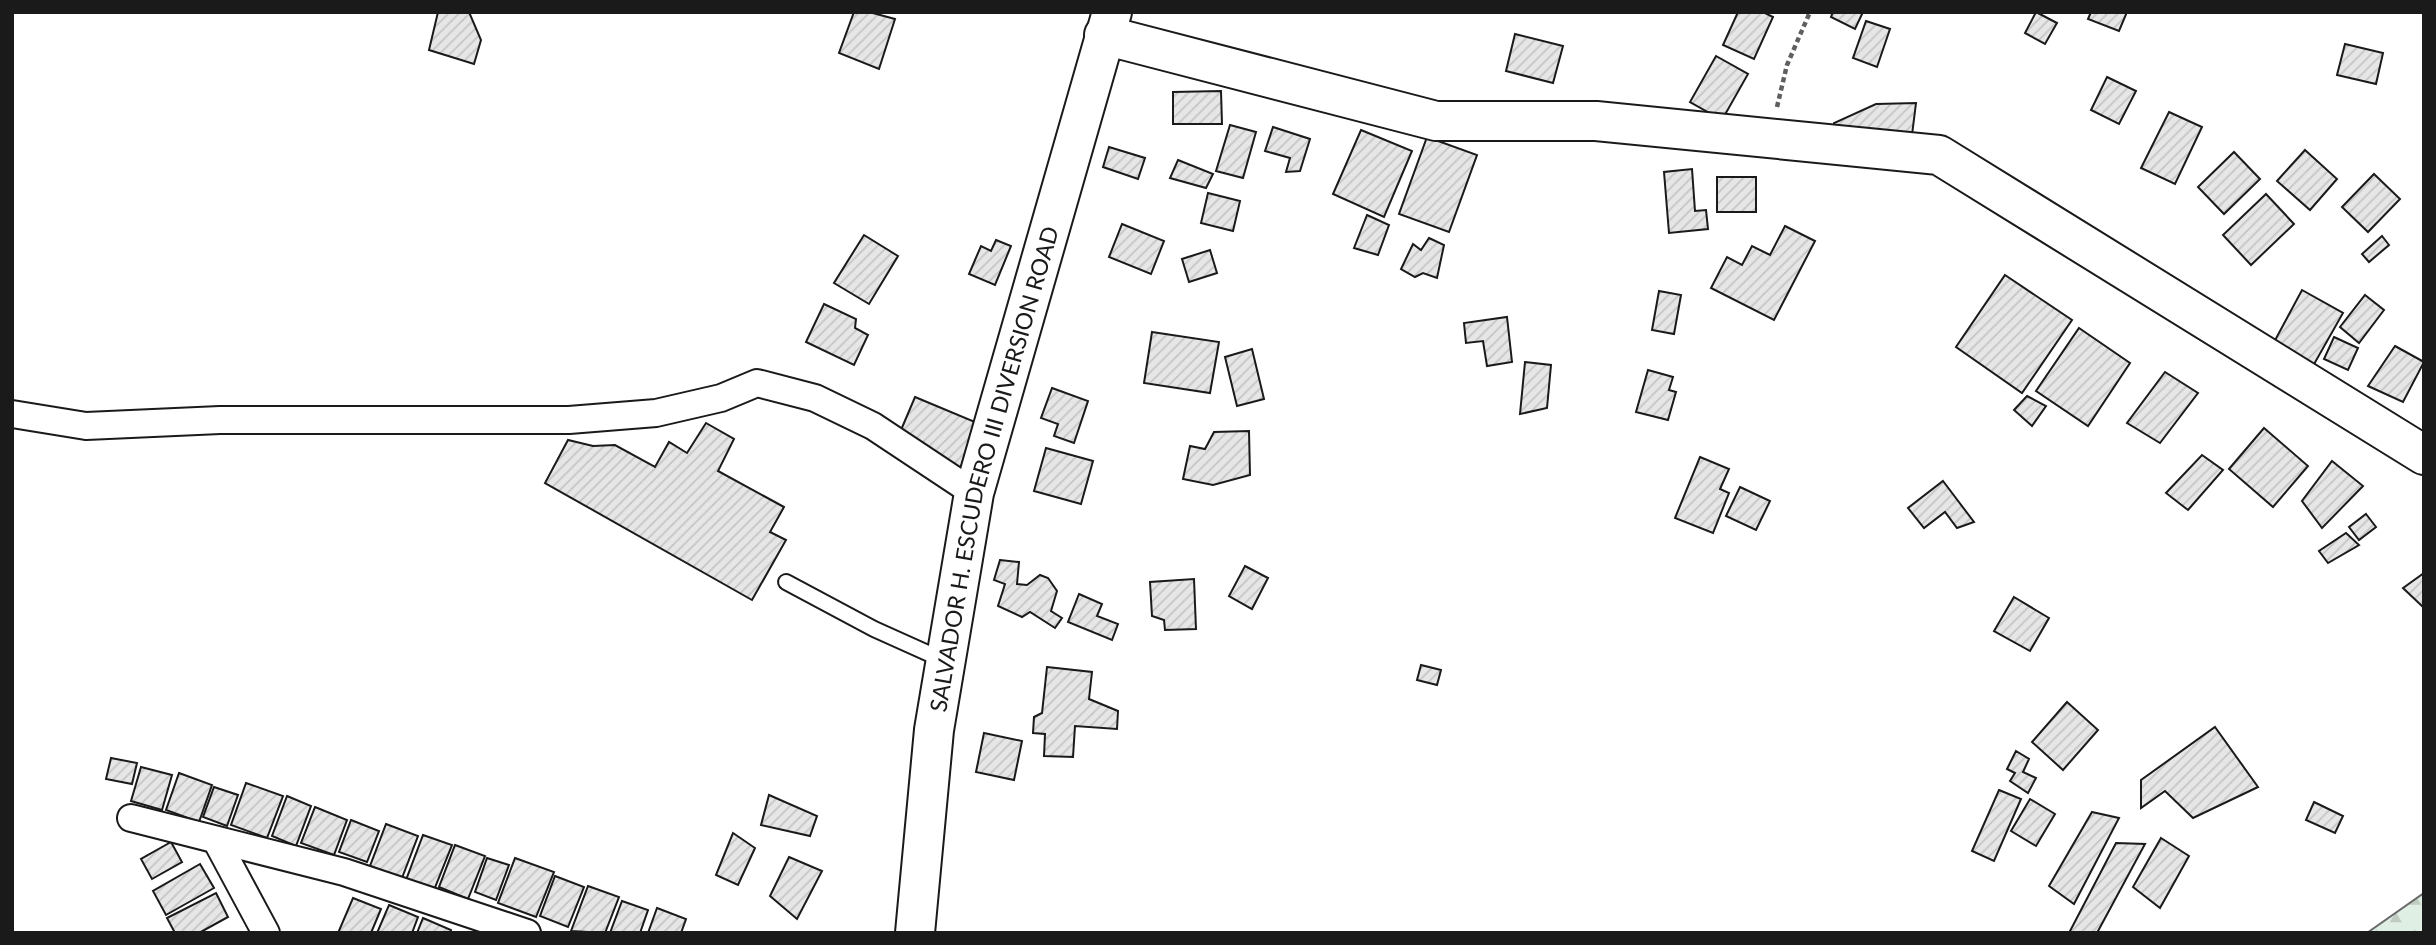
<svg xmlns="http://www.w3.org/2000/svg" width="2436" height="945" font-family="Lato,sans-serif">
	<defs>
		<pattern id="forest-firs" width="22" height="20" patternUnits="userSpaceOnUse" patternTransform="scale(1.75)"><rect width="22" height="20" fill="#e0efe3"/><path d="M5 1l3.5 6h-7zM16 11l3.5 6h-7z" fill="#c0ccc2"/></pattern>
		<pattern id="building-hatch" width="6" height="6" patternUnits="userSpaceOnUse" patternTransform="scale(1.75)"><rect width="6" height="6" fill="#e6e6e6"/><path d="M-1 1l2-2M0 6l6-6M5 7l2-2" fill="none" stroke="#c5c5c5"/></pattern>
	</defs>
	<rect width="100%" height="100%" fill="#fff"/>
	<polygon fill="url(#forest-firs)" stroke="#6a6a6a" stroke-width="2" points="2424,893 2424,933 2367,933"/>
	<g fill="url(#building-hatch)" stroke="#1a1a1a" stroke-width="2">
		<polygon points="438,12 469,12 481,40 474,64 429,50"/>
		<polygon points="854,12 869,12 895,19 879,69 839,53"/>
		<polygon points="1738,12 1763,12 1773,17 1754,59 1723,45"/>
		<polygon points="1833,12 1863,12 1855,29 1831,17"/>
		<polygon points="2036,12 2057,23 2045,44 2025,33"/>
		<polygon points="2091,12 2127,12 2119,31 2088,19"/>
		<polygon points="1866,21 1890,29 1877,67 1853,58"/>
		<polygon points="1515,34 1563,46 1553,83 1506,71"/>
		<polygon points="2345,44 2383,53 2376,84 2337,75"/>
		<polygon points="1716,56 1748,74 1722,120 1690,102"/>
		<polygon points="2107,77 2136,91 2119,124 2091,110"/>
		<polygon points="1221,91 1222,124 1173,124 1173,92"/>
		<polygon points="1916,103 1911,143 1835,134 1834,123 1876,104"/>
		<polygon points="2169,112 2202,127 2175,184 2141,168"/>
		<polygon points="1230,125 1256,132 1243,178 1216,171"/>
		<polygon points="1273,127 1310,139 1300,171 1286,172 1290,158 1265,151"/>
		<polygon points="1361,130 1412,151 1384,217 1333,194"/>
		<polygon points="1427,137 1477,155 1449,232 1399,214"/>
		<polygon points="1109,147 1145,158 1138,179 1103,167"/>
		<polygon points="2305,150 2337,179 2310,210 2277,181"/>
		<polygon points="2234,152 2260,179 2224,214 2198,187"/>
		<polygon points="1178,160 1213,174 1206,188 1170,178"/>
		<polygon points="1692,169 1695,211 1706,210 1708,229 1669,233 1664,172"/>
		<polygon points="2374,174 2400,199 2368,232 2342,207"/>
		<rect x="1717" y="177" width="39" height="35"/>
		<polygon points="1208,193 1240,201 1233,231 1201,223"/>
		<polygon points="2266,194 2294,224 2251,265 2223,235"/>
		<polygon points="1367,215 1389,225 1378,255 1354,248"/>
		<polygon points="1122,224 1164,241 1151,274 1109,257"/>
		<polygon points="1785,226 1815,241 1774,320 1711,288 1727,257 1742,265 1752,246 1770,255"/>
		<polygon points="864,235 898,256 869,304 834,283"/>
		<polygon points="2382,236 2389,245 2369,262 2362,254"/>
		<polygon points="1429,238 1444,245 1437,278 1423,273 1415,277 1401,269 1413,244 1421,250"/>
		<polygon points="996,240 1011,246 995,285 969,274 981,246 991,251"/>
		<polygon points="1210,250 1217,273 1189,282 1182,259"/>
		<polygon points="2005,275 2072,320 2022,393 1956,347"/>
		<polygon points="2302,290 2343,313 2313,366 2273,344"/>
		<polygon points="1659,291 1681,295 1674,334 1652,330"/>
		<polygon points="2365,295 2384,310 2359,343 2340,327"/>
		<polygon points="824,304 856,319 855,328 868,335 854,365 806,342"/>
		<polygon points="1507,317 1512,362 1487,366 1483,341 1466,343 1464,323"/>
		<polygon points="2079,328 2130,363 2088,426 2036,391"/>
		<polygon points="1152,332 1219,342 1210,393 1144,383"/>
		<polygon points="2334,337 2358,348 2348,370 2324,359"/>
		<polygon points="2395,346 2424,362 2403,402 2368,386"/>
		<polygon points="1252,349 1264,399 1237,406 1225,357"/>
		<polygon points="1525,362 1551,365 1547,408 1520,414"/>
		<polygon points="1648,370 1673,377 1669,390 1676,392 1668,420 1636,412"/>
		<polygon points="2165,372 2198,393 2160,443 2127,423"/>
		<polygon points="1052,388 1088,401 1074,443 1054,436 1058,424 1041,418"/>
		<polygon points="2027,396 2046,406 2032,426 2014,410"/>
		<polygon points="915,397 975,422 960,470 901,430"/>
		<polygon points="706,423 734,439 718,471 784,507 770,532 786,540 752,600 545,483 568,440 593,446 615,445 655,467 669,442 687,453"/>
		<polygon points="2264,428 2308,466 2273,507 2229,469"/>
		<polygon points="1249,431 1250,475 1213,485 1183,479 1190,446 1205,449 1214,432"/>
		<polygon points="1046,448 1093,461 1081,504 1034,491"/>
		<polygon points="2202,455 2223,470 2188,510 2166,493"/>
		<polygon points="1700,457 1729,469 1720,489 1729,493 1713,533 1675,518"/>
		<polygon points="2332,461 2363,486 2322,528 2302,501"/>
		<polygon points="1943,481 1974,522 1957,528 1945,512 1924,528 1908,508"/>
		<polygon points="1740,487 1770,501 1756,530 1726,516"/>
		<polygon points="2366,514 2376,527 2359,540 2349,527"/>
		<polygon points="2346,533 2359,545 2328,563 2319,551"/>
		<polygon points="1000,560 1019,562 1017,584 1027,585 1040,575 1048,578 1057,591 1051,611 1062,618 1055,628 1030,612 1022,617 998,606 1005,584 994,580"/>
		<polygon points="1245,566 1268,578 1252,609 1229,596"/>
		<polygon points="2424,573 2424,608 2403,588"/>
		<polygon points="1194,579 1196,629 1165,630 1164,620 1152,616 1150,582"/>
		<polygon points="1079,594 1102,604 1097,616 1118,624 1112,640 1068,622"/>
		<polygon points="2014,597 2049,618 2030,651 1994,631"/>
		<polygon points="1421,665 1441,670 1437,685 1417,680"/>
		<polygon points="1047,667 1092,672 1089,699 1118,711 1117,729 1075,726 1073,757 1044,756 1045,734 1033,733 1034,717 1042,713"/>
		<polygon points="2067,702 2098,730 2063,770 2032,742"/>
		<polygon points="2215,727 2258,787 2193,818 2165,791 2141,808 2141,780"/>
		<polygon points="984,733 1022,741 1014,780 976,772"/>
		<polygon points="2016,751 2029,759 2023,772 2036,778 2028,793 2010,781 2015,773 2007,769"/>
		<polygon points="111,758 137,763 132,784 106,779"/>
		<polygon points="141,767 172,775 162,810 131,801"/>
		<polygon points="179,773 212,785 199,822 166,810"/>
		<polygon points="246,783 283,796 267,838 231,825"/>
		<polygon points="214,787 238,795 227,826 203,817"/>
		<polygon points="1999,790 2021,799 1994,861 1972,851"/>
		<polygon points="769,795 817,816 810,836 761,825"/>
		<polygon points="287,796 311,806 296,846 272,836"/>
		<polygon points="2030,799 2055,814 2036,846 2011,831"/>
		<polygon points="2314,802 2343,816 2335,833 2306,820"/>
		<polygon points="315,807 347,820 334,855 301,843"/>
		<polygon points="2092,812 2119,818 2074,904 2049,886"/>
		<polygon points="351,820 379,831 367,862 339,852"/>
		<polygon points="386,824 418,836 402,878 370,866"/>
		<polygon points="733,833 755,848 738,885 716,875"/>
		<polygon points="423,835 452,845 434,890 406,880"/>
		<polygon points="2161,838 2189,856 2160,908 2133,887"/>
		<polygon points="171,842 182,862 152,879 141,859"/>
		<polygon points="2116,843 2145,844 2097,933 2069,933"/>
		<polygon points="455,845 485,856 468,899 439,887"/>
		<polygon points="789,857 822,871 797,919 770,896"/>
		<polygon points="487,858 509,865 496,900 475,892"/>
		<polygon points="515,858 554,872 536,917 498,903"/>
		<polygon points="200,864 214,888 166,915 153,891"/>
		<polygon points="555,876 584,887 568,927 540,916"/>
		<polygon points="588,886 619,897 605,933 571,931"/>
		<polygon points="216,893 228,917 199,933 175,933 167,918"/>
		<polygon points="353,898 381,909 371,933 338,933"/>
		<polygon points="622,901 648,910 640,933 610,933"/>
		<polygon points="389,905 418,917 412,933 377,933"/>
		<polygon points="657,908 686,919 681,933 648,933"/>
		<polygon points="423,918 451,930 450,933 417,933"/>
	</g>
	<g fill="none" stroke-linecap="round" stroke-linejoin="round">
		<defs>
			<polyline id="lane" points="786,582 874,629 943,660"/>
			<g id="street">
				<polyline points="12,414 86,426 220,420 569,420 656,413 721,398 757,383 815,398 873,426 974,493"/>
				<polyline points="131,818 344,872 527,933"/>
				<polyline points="216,840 266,933"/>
			</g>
			<polyline id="secondary" points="1104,35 1436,121 1596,121 1939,155 2424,455"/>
			<g id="highway">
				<path id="s1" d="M915 933 934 730 974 493 1112 12"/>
			</g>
		</defs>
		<use href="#lane" stroke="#1a1a1a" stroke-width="18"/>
		<use href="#street" stroke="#1a1a1a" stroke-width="30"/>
		<use href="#secondary" stroke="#1a1a1a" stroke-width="42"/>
		<use href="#highway" stroke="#1a1a1a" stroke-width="42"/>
		<polyline stroke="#5f5f5f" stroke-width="4.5" stroke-dasharray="5 3.5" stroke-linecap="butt" points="1777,107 1787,65 1810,12"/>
		<use href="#lane" stroke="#fff" stroke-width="14"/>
		<use href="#street" stroke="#fff" stroke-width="26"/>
		<use href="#secondary" stroke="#fff" stroke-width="38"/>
		<use href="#highway" stroke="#fff" stroke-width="38"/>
	</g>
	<g text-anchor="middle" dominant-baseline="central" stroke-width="5" stroke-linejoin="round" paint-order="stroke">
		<g font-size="23" fill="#1a1a1a" stroke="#fff">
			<text stroke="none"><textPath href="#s1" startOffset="472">SALVADOR H. ESCUDERO III DIVERSION ROAD</textPath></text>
		</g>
	</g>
	<rect width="2436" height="945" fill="none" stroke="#1a1a1a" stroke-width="28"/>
</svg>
